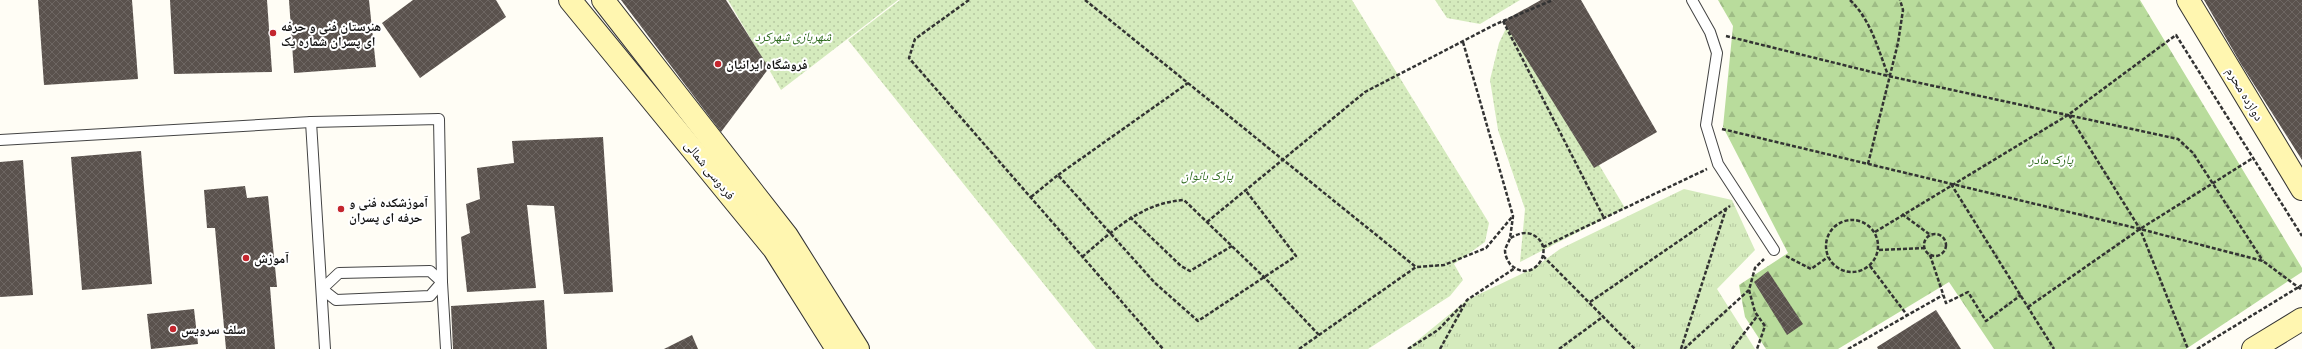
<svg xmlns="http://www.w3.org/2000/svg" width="2302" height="349" font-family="Merriweather,'Noto Naskh Arabic',serif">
	<defs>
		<pattern id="grass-tufts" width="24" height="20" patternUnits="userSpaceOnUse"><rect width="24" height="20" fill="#d5ebbd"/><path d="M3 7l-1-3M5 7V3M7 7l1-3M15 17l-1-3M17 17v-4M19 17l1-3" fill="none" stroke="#b6c8a1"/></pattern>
		<pattern id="forest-firs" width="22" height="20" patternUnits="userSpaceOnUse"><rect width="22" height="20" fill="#b9dc9c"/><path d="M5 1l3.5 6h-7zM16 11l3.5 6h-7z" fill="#9ebc85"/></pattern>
		<pattern id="park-dots" width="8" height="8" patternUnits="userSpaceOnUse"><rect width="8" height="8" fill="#d5ebbd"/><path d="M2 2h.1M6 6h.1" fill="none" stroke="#b6c8a1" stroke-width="1.8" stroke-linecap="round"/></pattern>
		<pattern id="building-cross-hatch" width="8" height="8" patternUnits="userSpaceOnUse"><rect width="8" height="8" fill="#5a524d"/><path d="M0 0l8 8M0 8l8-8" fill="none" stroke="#6d6662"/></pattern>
	</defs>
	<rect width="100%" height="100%" fill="#fffdf5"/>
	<polygon fill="url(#grass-tufts)" points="1684,189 1732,200 1755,250 1717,289 1755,349 1407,349 1467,300 1534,268 1560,249"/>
	<polygon fill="url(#forest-firs)" points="1718,0 2140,0 2302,268 2302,272 2186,349 1994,349 1949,282 1838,349 1766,349 1745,317 1739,285 1788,253 1723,127 1733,26"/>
	<g fill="url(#park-dots)">
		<polygon points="728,0 898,0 781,90"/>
		<polygon points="900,0 1352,0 1489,223 1485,242 1454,264 1463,280 1450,296 1368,349 1096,349 848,40"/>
		<polygon points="1435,0 1520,0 1480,24 1447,18"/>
		<polygon points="1511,18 1625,208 1520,262 1525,209 1498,130 1490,80 1499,43"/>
	</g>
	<g fill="url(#building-cross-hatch)">
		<polygon points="38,0 132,0 138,79 44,85"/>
		<polygon points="170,0 267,0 272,72 174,74"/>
		<polygon points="289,0 369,0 376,67 294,73"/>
		<polygon points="413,0 496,0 506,17 420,78 382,23"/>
		<polygon points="621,0 726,0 769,68 721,132"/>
		<polygon points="1541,0 1581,0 1657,132 1594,168 1503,21"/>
		<polygon points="2204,0 2302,0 2302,160 2241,64"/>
		<polygon points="603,137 613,292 564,294 554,206 527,205 536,288 467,292 461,237 470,233 466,204 480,199 477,168 514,163 512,141"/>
		<polygon points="141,151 152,284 82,290 71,157"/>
		<polygon points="23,160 33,295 0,297 0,162"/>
		<polygon points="245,186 247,198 268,196 277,287 270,287 275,349 226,349 215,228 207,228 204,190"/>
		<polygon points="1768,271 1803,324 1787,335 1754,282"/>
		<polygon points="544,300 547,349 453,349 451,306"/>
		<polygon points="194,309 198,344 151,349 147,314"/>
		<polygon points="1936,310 1961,349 1878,349 1877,347"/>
		<polygon points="692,335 698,349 664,349"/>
	</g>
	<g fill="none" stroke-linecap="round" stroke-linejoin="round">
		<defs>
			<g id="lane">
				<polyline points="1692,0 1710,32 1717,53 1706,125 1718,164 1774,250"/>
				<polyline points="311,122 325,349"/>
				<polyline points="0,140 311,122 439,119 442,282 446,349"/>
				<polygon points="430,271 442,282 430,296 336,300 322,289 339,273"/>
			</g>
			<g id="secondary">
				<polyline points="570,0 774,249 837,349"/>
				<polyline points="603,0 787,236 858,349"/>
				<polyline points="2188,0 2302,189"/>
				<polyline points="2253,349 2302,319"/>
			</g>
		</defs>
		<use href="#lane" stroke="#444" stroke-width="12"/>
		<use href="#secondary" stroke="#333" stroke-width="24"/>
		<g stroke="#333" stroke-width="2.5" stroke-dasharray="4 2" stroke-linecap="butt">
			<polyline points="969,0 915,39 909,58 1163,349"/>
			<polyline points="1085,0 1416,267"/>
			<path d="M1850 0C1871 20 1878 49 1888 75"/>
			<polyline points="1503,21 1604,218"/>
			<polyline points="1726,36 1888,76 2178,139 2193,153 2263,261"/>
			<path d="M1463 42 1513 216C1512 224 1511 231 1510 238 1509 242 1506 246 1505 250 1505 255 1507 260 1510 264 1532 286 1557 250 1535 236 1526 230 1517 234 1509 239"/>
			<polyline points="2069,115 2140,229 2188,349"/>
			<polyline points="1722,129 2140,229 2263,261 2302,290"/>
			<polyline points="1868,164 1898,43 1903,10 1900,0"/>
			<polyline points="1058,175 1188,83"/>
			<polyline points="1951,184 2054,349"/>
			<polyline points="1031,197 1058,175 1155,283 1198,321 1296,256 1246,191"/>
			<polyline points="1902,214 1929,234"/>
			<polyline points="1130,217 1181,266 1190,271 1232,246"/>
			<circle cx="1852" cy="246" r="26"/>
			<polyline points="1207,222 1365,92 1496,24 1553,0"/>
			<polyline points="1875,232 2068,115 2176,35 2302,236"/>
			<circle cx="1935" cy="245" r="11"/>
			<polyline points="1543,247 1707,169"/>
			<polyline points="1879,250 1924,248"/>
			<polyline points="1930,255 1946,303 1968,292 1986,321 2021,295"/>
			<polyline points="1543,256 1635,349"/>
			<polyline points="1786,256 1811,269 1828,257"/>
			<path d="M1082 257C1114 230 1141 203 1184 200L1264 277 1319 335"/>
			<polyline points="1870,266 1907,315"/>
			<polyline points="1749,290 1755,312 1765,326 1757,349"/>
			<polyline points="1590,302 1730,206"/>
			<polyline points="2028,307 2140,229 2253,158"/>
			<polyline points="1299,349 1416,267 1444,265 1486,248 1512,217"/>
			<polyline points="1408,349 1438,330 1463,304"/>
			<polyline points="1440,349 1467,300 1515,268"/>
			<polyline points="1559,349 1604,316"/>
			<polyline points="1681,349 1726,209"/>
			<polyline points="1684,349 1749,290 1755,268 1764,259"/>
			<polyline points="1732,349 1758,315"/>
			<polyline points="1848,349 1943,295"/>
			<polyline points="2197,349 2302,285"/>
		</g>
		<use href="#lane" stroke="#fff" stroke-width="10"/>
		<use href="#secondary" stroke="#fff6b0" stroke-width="22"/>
	</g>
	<g fill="#c4262e" stroke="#fff" stroke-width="1.5">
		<circle cx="273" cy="33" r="4"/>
		<circle cx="718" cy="64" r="4"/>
		<circle cx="341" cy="209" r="4"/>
		<circle cx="246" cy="258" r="4"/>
		<circle cx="173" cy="329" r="4"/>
	</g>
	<g text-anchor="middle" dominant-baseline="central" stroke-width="4" stroke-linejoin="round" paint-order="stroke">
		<g font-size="13" font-weight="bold" fill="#111" stroke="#fff" text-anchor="start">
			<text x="281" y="26">هنرستان فنی و حرفه<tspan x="281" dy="15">ای پسران شماره یک</tspan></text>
			<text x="726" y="64">فروشگاه ایرانیان</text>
			<text x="349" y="202">آموزشکده فنی و<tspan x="349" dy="15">حرفه ای پسران</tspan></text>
			<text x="254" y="258">آموزش</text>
			<text x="181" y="329">سلف سرویس</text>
		</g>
		<g font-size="13" font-style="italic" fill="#2f6b1f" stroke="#fff">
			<text x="793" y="36">شهربازی شهرکرد</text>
			<text x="2051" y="159">پارک مادر</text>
			<text x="1207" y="175">پارک بانوان</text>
		</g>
		<g font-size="13" fill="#111" stroke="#fff">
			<text transform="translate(2245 94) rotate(59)">دوازده محرم</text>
			<text transform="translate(710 170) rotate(51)">فردوسی شمالی</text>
		</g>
	</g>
</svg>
